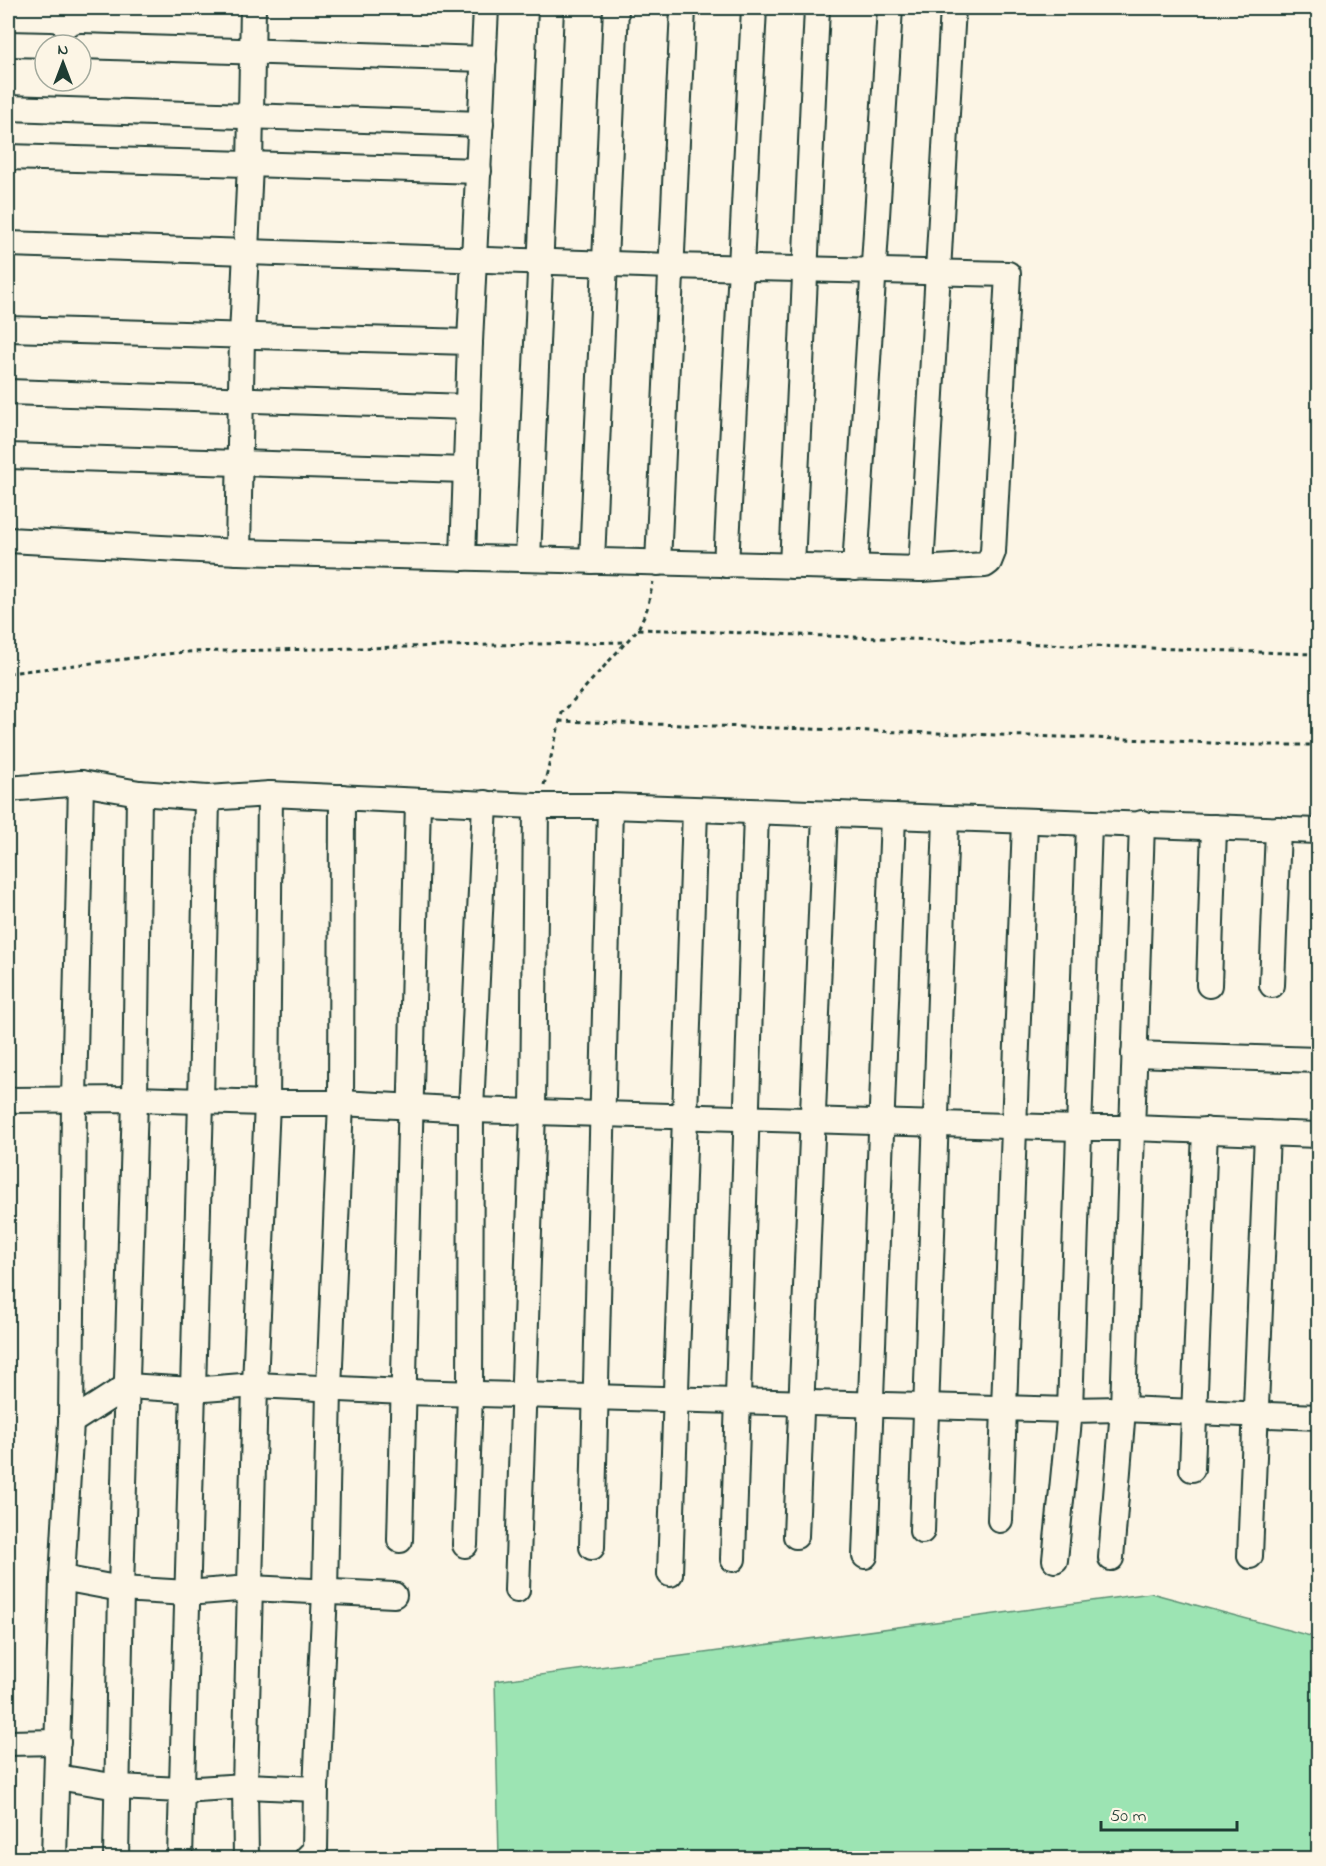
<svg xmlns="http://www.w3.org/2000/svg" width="1326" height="1866" font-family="'Indie Flower',sans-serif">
	<rect width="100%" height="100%" fill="#fcf5e5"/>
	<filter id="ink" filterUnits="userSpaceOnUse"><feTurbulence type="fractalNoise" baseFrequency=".0167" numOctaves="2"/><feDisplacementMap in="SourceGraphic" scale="12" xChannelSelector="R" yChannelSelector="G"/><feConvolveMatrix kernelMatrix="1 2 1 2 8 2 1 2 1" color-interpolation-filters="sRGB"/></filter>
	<g filter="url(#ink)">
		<polygon fill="#9ce4b3" stroke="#5e9074" stroke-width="1.5" points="1151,1593 1318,1638 1318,1858 499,1858 495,1681"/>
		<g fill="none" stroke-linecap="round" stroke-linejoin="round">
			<defs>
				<g id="minor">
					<polyline points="8,44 50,45"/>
					<polyline points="81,46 484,59"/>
					<polyline points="8,108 481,124"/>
					<polyline points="8,157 479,171"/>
					<polyline points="8,244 671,266 1008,274 993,552 989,562 985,565 921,569 238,552 8,540"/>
					<polyline points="8,329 470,342"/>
					<polyline points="8,392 468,407"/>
					<polyline points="8,456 466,470"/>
					<polyline points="238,552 242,336 250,165 253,8"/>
					<polyline points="463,558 470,342 486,8"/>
					<polyline points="528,559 551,8"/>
					<polyline points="592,561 616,8"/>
					<polyline points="658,563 683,8"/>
					<polyline points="726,565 754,8"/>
					<polyline points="792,566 817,8"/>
					<polyline points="855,568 890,8"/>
					<polyline points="921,569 953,8"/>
					<polyline points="8,789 81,783 139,793 207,798 270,794 536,806 610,806 1318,831"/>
					<polyline points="1209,985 1214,827"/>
					<polyline points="1272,985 1278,829"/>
					<polyline points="1134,1054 1318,1060"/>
					<polyline points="8,1100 135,1099 267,1103 341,1103 471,1110 1079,1128 1132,1128 1318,1135"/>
					<polyline points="71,1422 127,1386 192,1390 255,1385 404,1392 1070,1410 1123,1409 1318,1417"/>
					<polyline points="1192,1469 1205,1130"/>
					<polyline points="1000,1520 1025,821"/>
					<polyline points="922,1531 946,818"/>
					<polyline points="796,1536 825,814"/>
					<polyline points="400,1540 418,801"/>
					<polyline points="465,1545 470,1393 471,1110 485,803"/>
					<polyline points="592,1547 610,806"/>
					<polyline points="865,1556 893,816"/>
					<polyline points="1250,1556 1267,1133"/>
					<polyline points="1111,1558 1123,1409 1142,823"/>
					<polyline points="733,1559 756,812"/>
					<polyline points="1055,1560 1070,1410 1089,823"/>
					<polyline points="670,1574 695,810"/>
					<polyline points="62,1578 121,1589 187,1593 250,1588 394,1595"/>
					<polyline points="517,1590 533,1111 536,806"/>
					<polyline points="8,1743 58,1742"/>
					<polyline points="57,1777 118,1787 181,1790 245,1786 316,1789"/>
					<polyline points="54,1858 62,1578 71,1422 74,1099 81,783"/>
					<polyline points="116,1858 121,1589 135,1099 139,793"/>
					<polyline points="180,1858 201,1101 207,798"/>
					<polyline points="246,1858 245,1786 255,1385 267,1103 270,794"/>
					<polyline points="307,1858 315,1850 316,1789 325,1592 329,1389 341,1103 342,797"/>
				</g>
			</defs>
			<use href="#minor" stroke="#1f3d34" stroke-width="28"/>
			<g stroke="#1f3d34" stroke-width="3" stroke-dasharray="4.5 4.5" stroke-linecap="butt">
				<polyline points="638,629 1313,654"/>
				<polyline points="8,673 184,652 625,642"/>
				<polyline points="559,721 1154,740 1248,745 1318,745"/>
				<polyline points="544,785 562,713 638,629 647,609 653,582"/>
			</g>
			<use href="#minor" stroke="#fcf5e5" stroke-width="24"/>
		</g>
	</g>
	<rect width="1326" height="1866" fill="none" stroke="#fcf5e5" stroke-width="30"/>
	<rect x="15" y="15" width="1296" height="1836" fill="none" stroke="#1f3d34" stroke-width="2" filter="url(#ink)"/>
	<g transform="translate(63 63)"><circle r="28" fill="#fcf5e5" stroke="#a4ab9e" stroke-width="1.5"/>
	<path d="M0-4.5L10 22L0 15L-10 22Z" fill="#1f3d34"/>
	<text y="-9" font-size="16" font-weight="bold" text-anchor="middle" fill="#1f3d34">N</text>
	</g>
	<path d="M1101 1821v9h136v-9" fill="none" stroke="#1f3d34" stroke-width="3"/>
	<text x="1110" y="1821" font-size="18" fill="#1f3d34" stroke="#fcf5e5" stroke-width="4.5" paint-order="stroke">50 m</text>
</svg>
